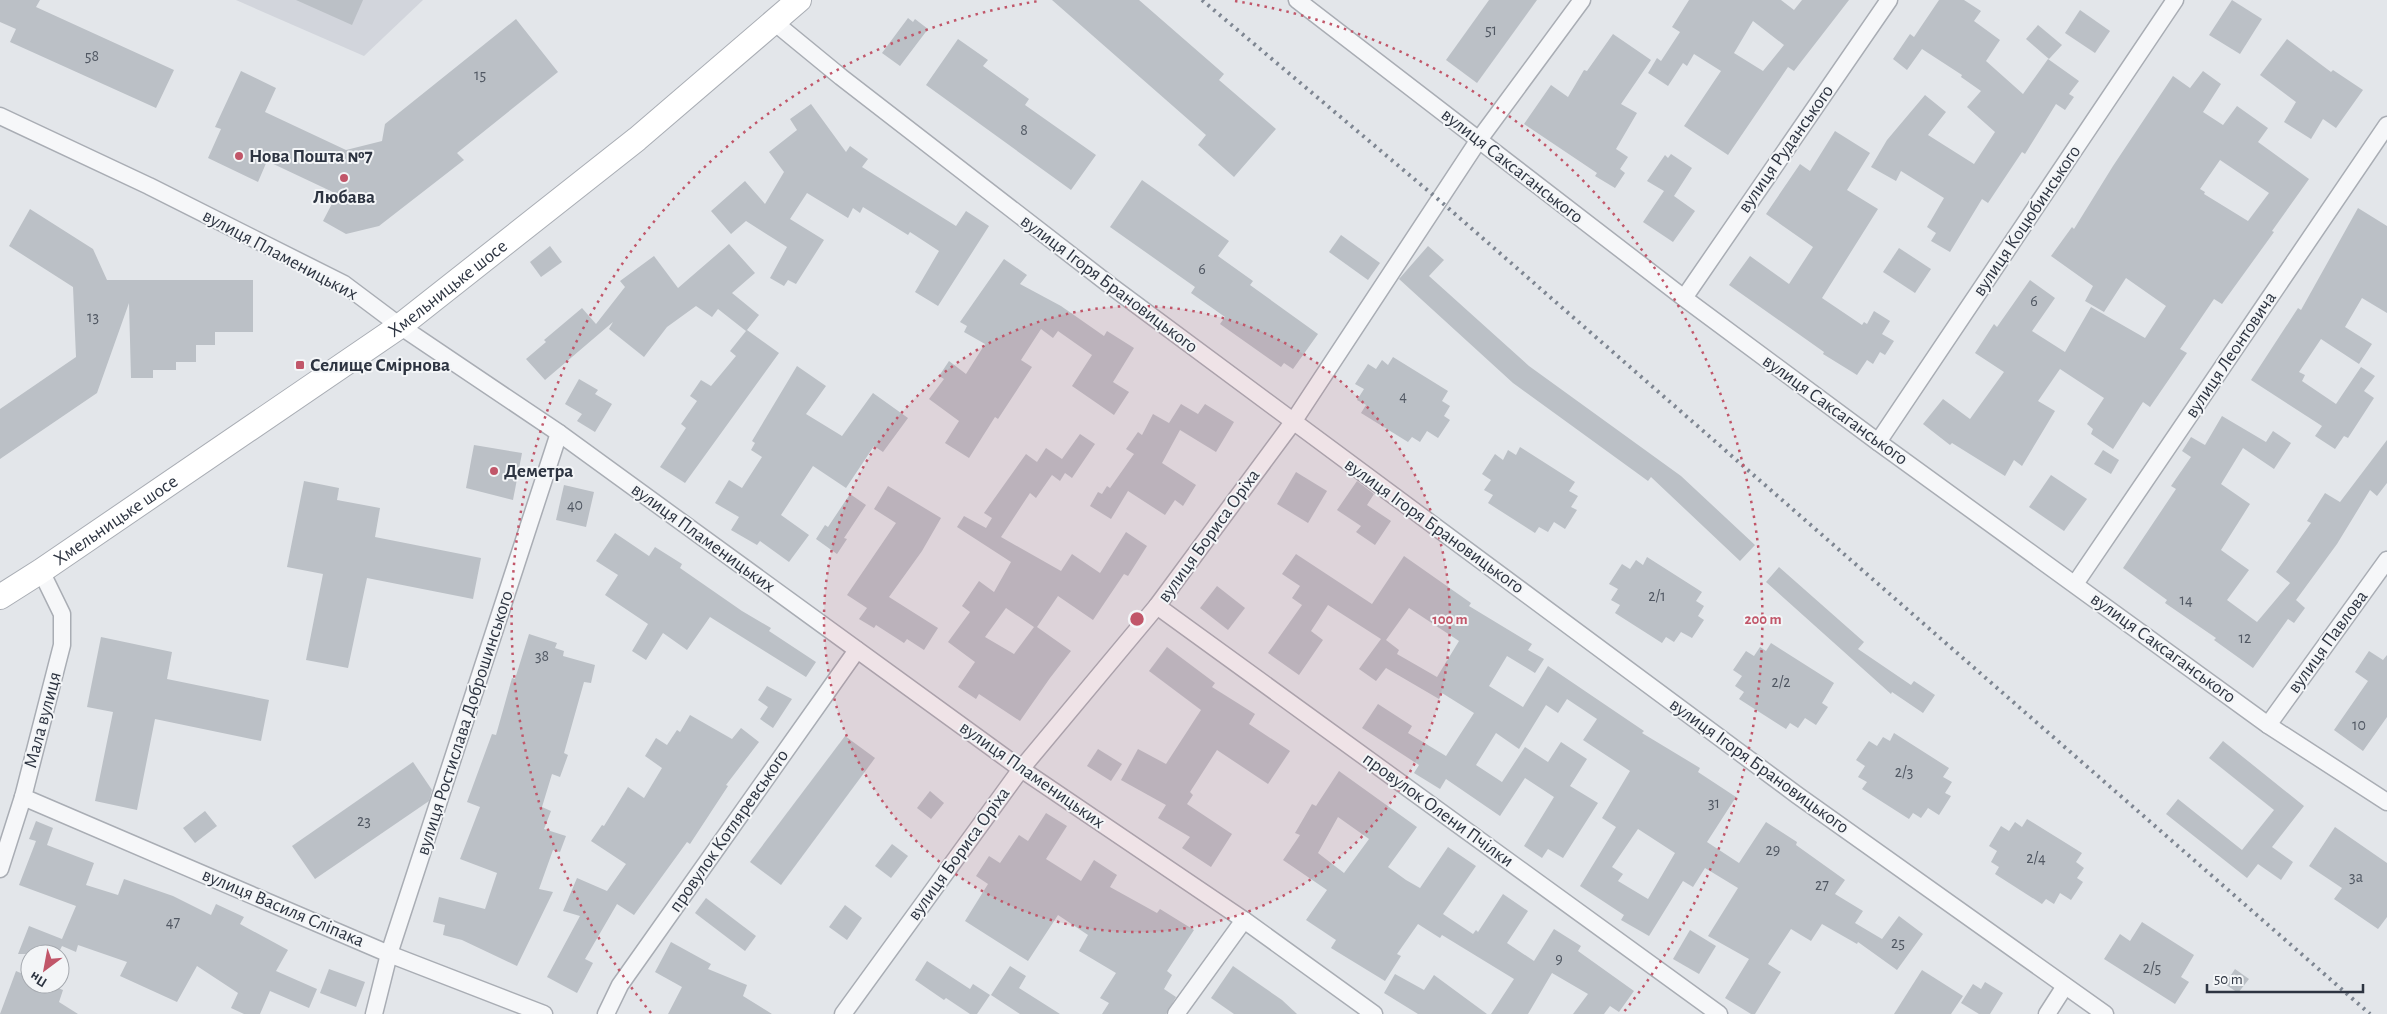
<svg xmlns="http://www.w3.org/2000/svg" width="2387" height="1014" font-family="'Alegreya Sans',sans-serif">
	<rect width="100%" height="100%" fill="#e3e6ea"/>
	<polygon fill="#d2d5dc" points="236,0 423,0 364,56"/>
	<g fill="#bbc0c6" fill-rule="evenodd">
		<polygon points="0,0 40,0 36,7 174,70 156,108 10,42 16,29 0,22"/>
		<polygon points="296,0 363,0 352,25"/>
		<polygon points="1052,0 1139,0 1224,74 1219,80 1276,129 1234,177 1198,145 1206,135"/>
		<polygon points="1489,0 1537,0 1477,83 1446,60"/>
		<path d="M1689 0H1781L1794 10 1802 0H1849L1794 71 1788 67 1728 155 1684 126 1721 71 1694 54 1687 66 1683 63 1668 86 1648 73 1657 58 1661 61 1680 32 1672 27ZM1753 21 1784 45 1763 71 1734 53Z"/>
		<polygon points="1939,0 1964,0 1981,11 1974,21 2000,40 1986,61 2023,94 2048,59 2079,81 2069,94 2074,97 2065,110 2056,104 2025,154 2022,152 1988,203 1982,199 1950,252 1931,241 1936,233 1927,227 1944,198 1901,171 1896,181 1871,167 1887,140 1925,95 1946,112 1928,135 1974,164 1995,132 1967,107 1981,91 1961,77 1962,75 1922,49 1907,70 1893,59 1910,34 1914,37"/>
		<polygon points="2232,0 2262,19 2240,54 2209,35"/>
		<polygon points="2080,10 2110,31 2095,53 2065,33"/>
		<polygon points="908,18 913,22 915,19 928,29 900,66 882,53"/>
		<polygon points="516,19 558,72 457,153 464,160 379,226 346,234 323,221 337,194 267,161 258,182 208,158 221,129 215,127 241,71 276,88 265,112 346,150 382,141 385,124"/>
		<polygon points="2038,25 2062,45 2049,59 2026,39"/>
		<polygon points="1613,34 1651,60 1621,104 1637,113 1616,149 1628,157 1620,169 1625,173 1615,188 1595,176 1597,173 1524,124 1551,85 1568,97 1584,70 1587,71"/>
		<polygon points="958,39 988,60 983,66 1029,99 1025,105 1096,155 1071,190 926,85"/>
		<polygon points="2287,39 2331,72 2333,70 2363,90 2336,128 2323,119 2311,139 2284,122 2296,102 2260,75"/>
		<path d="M2203 71 2221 84 2203 112 2223 125 2237 106 2268 128 2258 142 2309 179 2272 231 2274 232 2222 304 2214 299 2180 349 2187 353 2150 407 2143 402 2113 449 2091 434 2093 429 2087 424 2104 398 2060 369 2038 401 2055 411 2022 466 2014 460 2005 476 1952 443 1950 445 1923 424 1943 399 1970 419 2004 372 1975 353 1994 324 1997 327 2030 280 2055 298 2032 331 2065 352 2091 307 2145 338 2166 306 2126 278 2104 312 2085 301 2093 286 2051 256 2072 227 2074 229 2113 166 2173 76 2190 88ZM2220 160 2269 193 2248 221 2204 194 2205 192 2200 189Z"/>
		<polygon points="811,104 846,152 850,146 868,159 862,167 956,226 966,211 989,226 938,306 915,292 939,251 910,232 908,235 863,207 860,213 853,208 848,218 807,193 790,219 824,240 796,284 788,280 784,286 770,278 787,247 746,221 731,234 711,211 745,181 765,204 784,172 769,152 797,130 790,119"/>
		<polygon points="1835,131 1870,153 1847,190 1878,209 1822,298 1862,325 1864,322 1867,324 1874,311 1890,321 1882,334 1894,341 1885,355 1880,352 1873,364 1867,360 1857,375 1823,354 1824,352 1729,285 1750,256 1789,284 1813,247 1766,214 1800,164 1810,171"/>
		<polygon points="1671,154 1692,168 1674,196 1695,211 1673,242 1643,222 1664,191 1647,181 1665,155 1668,158"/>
		<polygon points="1142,180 1229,241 1218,256 1253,281 1250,285 1318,334 1293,369 1284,363 1281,367 1220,324 1225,317 1191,293 1195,287 1110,227"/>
		<polygon points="2358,208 2387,226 2387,313 2362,298 2345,327 2372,344 2359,364 2321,339 2299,372 2305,375 2302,381 2336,404 2361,367 2375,376 2364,391 2374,398 2348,438 2344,436 2335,449 2315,436 2322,426 2251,380 2298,308 2301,310"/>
		<polygon points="30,209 93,249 107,280 253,280 253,332 215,332 215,345 196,345 196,362 176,362 176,370 153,370 153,378 131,378 129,303 97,393 0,459 0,409 76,357 73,287 9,246"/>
		<polygon points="1341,235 1380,263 1368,280 1329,252"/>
		<polygon points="729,244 755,273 732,293 759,315 747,330 779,353 685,483 660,467 686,428 681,424 697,401 690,396 701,380 711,386 736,356 730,351 746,331 718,309 712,317 696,306 667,327 644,357 609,329 613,322 545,380 526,359 546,342 544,340 582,308 596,324 625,287 620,281 654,256 678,288"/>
		<polygon points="550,246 562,262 541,277 530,262"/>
		<polygon points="1428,246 1444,260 1429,276 1529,366 1681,476 1755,545 1740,561 1651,477 1648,481 1513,383 1399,279"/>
		<polygon points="1899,248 1931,269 1915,293 1883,272"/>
		<polygon points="1004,259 1027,275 1020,284 1061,306 1104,336 1107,331 1134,348 1113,382 1129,392 1114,415 1072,386 1092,355 1058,331 1053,338 1041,329 1021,360 1032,367 998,419 995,417 969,458 945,443 959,421 929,399 944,379 939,376 949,361 966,374 985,344 964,332 967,326 960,322"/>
		<polygon points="1393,357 1448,391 1442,401 1450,406 1444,416 1450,420 1438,438 1427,431 1420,442 1412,437 1408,442 1361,413 1366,405 1357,400 1364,389 1355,384 1368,364 1376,369 1382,360 1388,365"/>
		<polygon points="797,366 826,386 806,414 842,436 873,393 908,418 883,452 874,446 846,488 813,466 781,515 809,535 789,562 760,541 757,545 731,530 739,517 715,503 729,480 742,488 762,457 751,450 755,443 752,441"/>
		<polygon points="579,379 598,390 595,394 612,404 595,432 577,421 582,414 565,404"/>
		<polygon points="1181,404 1198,414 1205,404 1234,422 1216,452 1180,430 1162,463 1196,485 1183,506 1175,500 1165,515 1128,491 1111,519 1090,506 1098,492 1102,494 1107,486 1110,488 1134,454 1126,449 1138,432 1142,435 1153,414 1169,423"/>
		<polygon points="2222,416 2266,442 2273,431 2291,443 2274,469 2243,448 2221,484 2250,504 2221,550 2249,570 2227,600 2257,622 2290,583 2276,572 2311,523 2307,521 2325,493 2340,502 2387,440 2387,483 2377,496 2370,490 2337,544 2296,600 2305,608 2294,623 2288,619 2253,668 2214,640 2216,638 2165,603 2167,600 2123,568 2176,489 2171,486 2191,457 2182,451 2191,437 2205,445"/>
		<path d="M1080 434 1095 444 1072 478 1065 473 1060 481 1052 475 1036 498 1030 493 1001 537 1061 571 1072 554 1100 573 1126 532 1147 546 1128 576 1124 574 1093 620 1058 596 1037 627 1071 651 1050 678 1020 721 979 694 976 699 958 687 975 662 948 642 970 612 962 606 979 581 994 592 1011 562 957 527 964 516 986 528 992 518 984 513 1026 454 1037 462 1046 448 1062 459ZM1006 608 1034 627 1014 654 985 637Z"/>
		<polygon points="474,445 522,453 513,500 466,488"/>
		<polygon points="1520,447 1575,482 1569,491 1578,496 1571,507 1577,510 1565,529 1554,522 1548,532 1539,527 1535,533 1488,503 1493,495 1484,490 1491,480 1482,474 1495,454 1503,460 1508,450 1516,455"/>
		<polygon points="2103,450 2119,460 2111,474 2094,464"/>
		<polygon points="1296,472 1327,491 1308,523 1277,504"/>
		<polygon points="2051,475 2087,499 2064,531 2029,507"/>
		<polygon points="304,481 339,488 337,500 380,508 375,537 481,558 473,599 367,578 348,668 306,660 323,574 287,567"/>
		<polygon points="1357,481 1374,494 1367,505 1391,521 1375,545 1356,532 1361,526 1337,510"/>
		<polygon points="564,485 594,492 586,527 556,520"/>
		<polygon points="888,486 941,518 922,551 889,597 938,628 924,650 907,639 904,643 876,625 874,628 859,619 867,608 847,595 896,523 874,509"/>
		<polygon points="850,494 866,505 844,538 847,539 837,554 816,539 825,525 828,527"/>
		<polygon points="615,533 649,556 655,547 682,564 680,568 742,611 771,628 769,631 816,662 806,677 710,617 687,650 663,633 646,660 632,651 648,624 605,595 618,575 596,561"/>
		<path d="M1296 554 1372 604 1404 556 1471 603 1469 606 1532 644 1528 650 1544 659 1535 673 1507 656 1489 686 1523 707 1548 666 1644 731 1642 733 1700 768 1698 772 1736 797 1707 842 1739 863 1766 822 1797 842 1796 845 1845 880 1835 894 1863 911 1855 923 1882 939 1899 916 1923 934 1897 970 1858 942 1857 944 1822 924 1811 941 1791 929 1768 964 1781 972 1755 1014H1751L1725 998 1749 959 1708 936 1738 888 1705 868 1693 887 1683 881 1649 936 1621 920 1624 915 1580 886 1616 827 1602 818 1630 771 1583 740 1597 719 1567 699 1558 713 1546 705 1519 749 1496 733 1476 765 1502 782 1525 747 1548 762 1561 742 1587 759 1570 786 1598 803 1563 858 1548 849 1542 858 1524 846 1554 797 1525 778 1500 816 1446 779 1440 789 1414 773 1419 765 1362 728 1378 704 1412 726 1408 733 1446 756 1474 713 1442 693 1439 699 1386 668 1376 681 1359 669 1381 639 1328 605 1311 631 1323 640 1299 675 1268 653 1302 605 1292 598 1300 586 1282 574ZM1409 608 1459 641 1437 677 1397 654 1399 650 1386 640ZM1638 829 1675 853 1648 899 1618 881 1623 874 1612 867Z"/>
		<polygon points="1647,557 1702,592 1696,601 1704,606 1698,616 1704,620 1692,638 1681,632 1674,642 1666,637 1662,643 1615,613 1620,605 1611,600 1618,589 1609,584 1622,564 1630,569 1636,560 1643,565"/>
		<polygon points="1779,567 1864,642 1858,649 1911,685 1914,681 1935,695 1923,713 1892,692 1891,694 1766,582"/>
		<polygon points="1217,586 1245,608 1228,630 1200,608"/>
		<polygon points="529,634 557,643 555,648 564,651 563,656 595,665 591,683 584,682 564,753 568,755 560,777 552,774 542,807 551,811 544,829 566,836 560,852 553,850 539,889 553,892 517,966 462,940 443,935 445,925 433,922 439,897 485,909 497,873 460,859 480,807 467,802 492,734 496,735 512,678 515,679"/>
		<polygon points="101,637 172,652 167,679 269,700 261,741 155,719 137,810 95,801 113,712 87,707"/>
		<polygon points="1771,643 1834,683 1822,703 1828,707 1816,725 1805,718 1798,728 1790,723 1786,729 1739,699 1744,692 1735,686 1742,676 1733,670 1746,651 1754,656 1760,647 1766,651"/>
		<polygon points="1167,647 1215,683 1212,687 1255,714 1249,724 1290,751 1268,784 1217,750 1190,792 1193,795 1187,804 1232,834 1211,867 1182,848 1190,837 1158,818 1166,805 1121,780 1138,749 1166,764 1201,710 1149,671"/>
		<polygon points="2369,651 2383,660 2387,655 2387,717 2363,751 2334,730 2368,681 2355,672"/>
		<polygon points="767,686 792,699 773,728 760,719 768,707 758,700"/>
		<polygon points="690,715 732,739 741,728 759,742 726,785 728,786 690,844 687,842 634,915 617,904 585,959 593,963 577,993 547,977 580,916 563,911 577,878 607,891 626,864 591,841 602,825 604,826 628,787 644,798 662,768 645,756 656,738 667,745 677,730 680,732"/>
		<polygon points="1894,733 1949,768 1943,777 1952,782 1945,793 1951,796 1939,815 1928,808 1921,818 1913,813 1909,819 1862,789 1867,782 1858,777 1865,766 1856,760 1869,741 1877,746 1883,737 1890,741"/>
		<polygon points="845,736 875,758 781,885 750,862"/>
		<polygon points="2223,741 2304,806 2272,847 2293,862 2281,880 2258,864 2247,878 2166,814 2178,799 2242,850 2274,810 2209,758"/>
		<polygon points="1098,749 1122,764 1111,781 1087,766"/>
		<polygon points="413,762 432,790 429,801 315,879 292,846"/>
		<path d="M1339 771 1417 827 1388 867 1406 880 1420 888 1448 847 1476 866 1443 914 1473 934 1476 930 1478 932 1503 894 1528 911 1507 943 1534 961 1554 929 1581 946 1578 951 1634 991 1619 1012 1610 1006 1604 1014H1573L1588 994 1552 973 1528 1014H1491L1514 979 1442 935 1440 938 1418 924 1397 954 1401 956 1385 981 1331 948 1336 940 1306 920 1327 890 1283 860 1300 835 1295 833 1312 804 1316 806ZM1338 817 1369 839 1344 873 1318 853Z"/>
		<polygon points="930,791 944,803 931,819 917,808"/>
		<polygon points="205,811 217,826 195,843 183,828"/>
		<polygon points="1046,813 1067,826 1046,859 1081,881 1094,860 1117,875 1110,887 1157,913 1160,909 1194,930 1167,971 1172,975 1164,989 1176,997 1166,1014 1102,1014 1109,1003 1100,998 1116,973 1079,951 1088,935 1058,915 1028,961 965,921 988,884 976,876 989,856 1000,863 1019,835 1028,841"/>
		<polygon points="2027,819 2082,853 2076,862 2084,868 2077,878 2083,882 2071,900 2060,893 2054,904 2046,899 2042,904 1995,874 1999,867 1991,862 1997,851 1989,846 2001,826 2009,831 2015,822 2022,827"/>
		<polygon points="36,821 53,828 47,845 94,863 86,885 118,895 124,879 173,896 211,915 216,904 244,917 240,924 288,950 276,971 317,989 309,1008 270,991 260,1014 244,1014 231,1008 238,993 197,966 177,1002 120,976 127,962 78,945 76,952 62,946 58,954 18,954 29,926 62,939 76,906 19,885 36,841 29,839"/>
		<polygon points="2335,827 2387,863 2387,917 2378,929 2334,899 2342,888 2309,866"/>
		<polygon points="892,844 908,856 891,878 875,866"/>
		<polygon points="706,898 756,936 745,951 695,913"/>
		<polygon points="845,905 862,918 847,940 829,927"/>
		<polygon points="2142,922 2194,955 2181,977 2189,982 2175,1004 2104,959 2120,934 2130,941"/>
		<polygon points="1690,930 1716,946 1699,974 1673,959"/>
		<polygon points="671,942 711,964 708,969 747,985 743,996 772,1014 668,1014 682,987 655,972"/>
		<polygon points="927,961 970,989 973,984 990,995 977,1014 970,1014 946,998 944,1000 915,980"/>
		<polygon points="1010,966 1026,976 1019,988 1060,1014 1020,1014 991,995"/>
		<polygon points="1233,966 1282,1000 1297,1014 1234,1014 1211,998"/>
		<polygon points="329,969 365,982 356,1007 320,993"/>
		<polygon points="2235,969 2249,979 2238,993 2225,984"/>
		<polygon points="1922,970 1963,996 1951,1014 1894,1014"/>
		<polygon points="16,971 30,977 30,984 48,984 63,990 59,1002 78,1014 0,1014"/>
		<polygon points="1395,974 1424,990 1434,975 1487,1014 1418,1014 1384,993"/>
		<polygon points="1985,982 2003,993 1990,1014 1979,1014 1961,1003 1973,984 1981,989"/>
	</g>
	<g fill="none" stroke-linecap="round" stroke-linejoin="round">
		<defs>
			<g id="street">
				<polyline points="1297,0 1684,298 1878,442 2268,725 2387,802"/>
				<polyline points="774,22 841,77 1111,286 1797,795 2105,1014"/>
				<polyline points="0,116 149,186 344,284 400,326 559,433 1021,769 1244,920 1374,1014"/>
				<polyline points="1684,298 1889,0"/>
				<polyline points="1878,442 2175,0"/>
				<polyline points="2075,584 2387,125"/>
				<polyline points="1157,606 1719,1014"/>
				<polyline points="2268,725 2387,560"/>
				<polyline points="23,797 389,954 544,1014"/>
				<polyline points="0,869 23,797 62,645 62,614 41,571"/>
				<polyline points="374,1014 389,954 559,433"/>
				<polyline points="606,1014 620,985 857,650"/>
				<polyline points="843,1014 1021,769 1157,606 1293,422 1478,141 1582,0"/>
				<polyline points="1176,1014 1244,920"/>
				<polyline points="2047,1014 2065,986"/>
			</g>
			<g id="secondary">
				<path id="s1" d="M0 597 41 571 400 326 637 139 799 0"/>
			</g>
		</defs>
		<use href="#street" stroke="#a9adb4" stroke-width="19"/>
		<use href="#secondary" stroke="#a9adb4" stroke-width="26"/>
		<use href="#street" stroke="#f6f7f9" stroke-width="16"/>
		<use href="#secondary" stroke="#fff" stroke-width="24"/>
		<polyline stroke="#7e8692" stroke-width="4" stroke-dasharray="2.5 5" stroke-linecap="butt" points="1202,0 1439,200 2370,1014"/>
	</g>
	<circle cx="1137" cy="619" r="313" fill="#c15669" fill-opacity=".12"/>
	<g fill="none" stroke="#c15669" stroke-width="2.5" stroke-dasharray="2.5 5">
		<circle cx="1137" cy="619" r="313"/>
		<path d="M651 1013A626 626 0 0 1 1039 1M1235 1A626 626 0 0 1 1623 1013"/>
	</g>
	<g fill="#c15669" stroke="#f3f5f7" stroke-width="2">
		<circle cx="239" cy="156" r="5"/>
		<circle cx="344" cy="178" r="5"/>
		<rect x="295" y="360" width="10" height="10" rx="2.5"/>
		<circle cx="494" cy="471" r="5"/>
	</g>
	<g text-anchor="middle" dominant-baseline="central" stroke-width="4" stroke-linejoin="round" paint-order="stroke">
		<g font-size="16" fill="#505762">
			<text x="1491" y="30">51</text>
			<text x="92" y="56">58</text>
			<text x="480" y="75">15</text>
			<text x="1024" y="130">8</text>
			<text x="1202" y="269">6</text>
			<text x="2034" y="301">6</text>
			<text x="93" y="317">13</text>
			<text x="1403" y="396">4</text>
			<text x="575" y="505">40</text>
			<text x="1657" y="596">2/1</text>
			<text x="2186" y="600">14</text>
			<text x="2245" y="638">12</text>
			<text x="542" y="656">38</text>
			<text x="1781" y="682">2/2</text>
			<text x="2359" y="725">10</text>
			<text x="1904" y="772">2/3</text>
			<text x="1714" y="803">31</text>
			<text x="364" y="821">23</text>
			<text x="1773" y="850">29</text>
			<text x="2036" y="858">2/4</text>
			<text x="2356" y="877">3а</text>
			<text x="1822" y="885">27</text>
			<text x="173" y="922">47</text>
			<text x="1898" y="943">25</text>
			<text x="1559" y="959">9</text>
			<text x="2152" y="968">2/5</text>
		</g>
		<g font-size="19" fill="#2d3441" stroke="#f3f5f7">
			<text transform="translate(1786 149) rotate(-55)">вулиця Руданського</text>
			<text transform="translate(1512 166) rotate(38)">вулиця Саксаганського</text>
			<text transform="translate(2027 221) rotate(-56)">вулиця Коцюбинського</text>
			<text transform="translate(280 255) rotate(28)">вулиця Пламеницьких</text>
			<text transform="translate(1109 284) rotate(37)">вулиця Ігоря Брановицького</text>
			<text stroke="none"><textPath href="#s1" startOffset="544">Хмельницьке шосе</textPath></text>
			<text transform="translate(2231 355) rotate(-56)">вулиця Леонтовича</text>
			<text transform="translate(1835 410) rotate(36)">вулиця Саксаганського</text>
			<text stroke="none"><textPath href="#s1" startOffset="139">Хмельницьке шосе</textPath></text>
			<text transform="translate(1434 526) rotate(36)">вулиця Ігоря Брановицького</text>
			<text transform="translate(1209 536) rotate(-54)">вулиця Бориса Оріха</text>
			<text transform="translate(703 538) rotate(36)">вулиця Пламеницьких</text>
			<text transform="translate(2328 642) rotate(-54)">вулиця Павлова</text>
			<text transform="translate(2163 648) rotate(36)">вулиця Саксаганського</text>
			<text transform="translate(43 720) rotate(-75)">Мала вулиця</text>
			<text transform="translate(465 723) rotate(-72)">вулиця Ростислава Доброшинського</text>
			<text transform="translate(1759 766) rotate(36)">вулиця Ігоря Брановицького</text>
			<text transform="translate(1032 775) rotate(35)">вулиця Пламеницьких</text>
			<text transform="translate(1438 810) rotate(36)">провулок Олени Пчілки</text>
			<text transform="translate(729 831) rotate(-55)">провулок Котляревського</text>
			<text transform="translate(959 854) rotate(-54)">вулиця Бориса Оріха</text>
			<text transform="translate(283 908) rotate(23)">вулиця Василя Сліпака</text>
		</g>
		<g font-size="19" font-weight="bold" fill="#2d3441" stroke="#f3f5f7" text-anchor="start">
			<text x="249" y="156">Нова Пошта №7</text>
			<text x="344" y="197" text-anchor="middle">Любава</text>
			<text x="310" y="365">Селище Смірнова</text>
			<text x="504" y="471">Деметра</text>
		</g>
	</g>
	<circle cx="1137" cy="619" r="8" fill="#c15669" stroke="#f3f5f7" stroke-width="2.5"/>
	<g font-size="15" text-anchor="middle" font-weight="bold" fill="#c15669" stroke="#f3f5f7" stroke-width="4" stroke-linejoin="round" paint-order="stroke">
		<text x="1450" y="624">100 m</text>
		<text x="1763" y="624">200 m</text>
	</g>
	<g transform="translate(45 969) rotate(212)"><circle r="24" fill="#f3f5f7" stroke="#a4a8ae"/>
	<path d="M0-4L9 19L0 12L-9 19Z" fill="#c15669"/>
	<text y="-8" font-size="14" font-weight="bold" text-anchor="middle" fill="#2d3441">Пн</text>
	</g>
	<path d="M2207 984v8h156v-8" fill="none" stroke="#2d3441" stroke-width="2.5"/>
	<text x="2214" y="984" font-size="15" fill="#2d3441" stroke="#f3f5f7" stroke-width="4" paint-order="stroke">50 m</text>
</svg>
